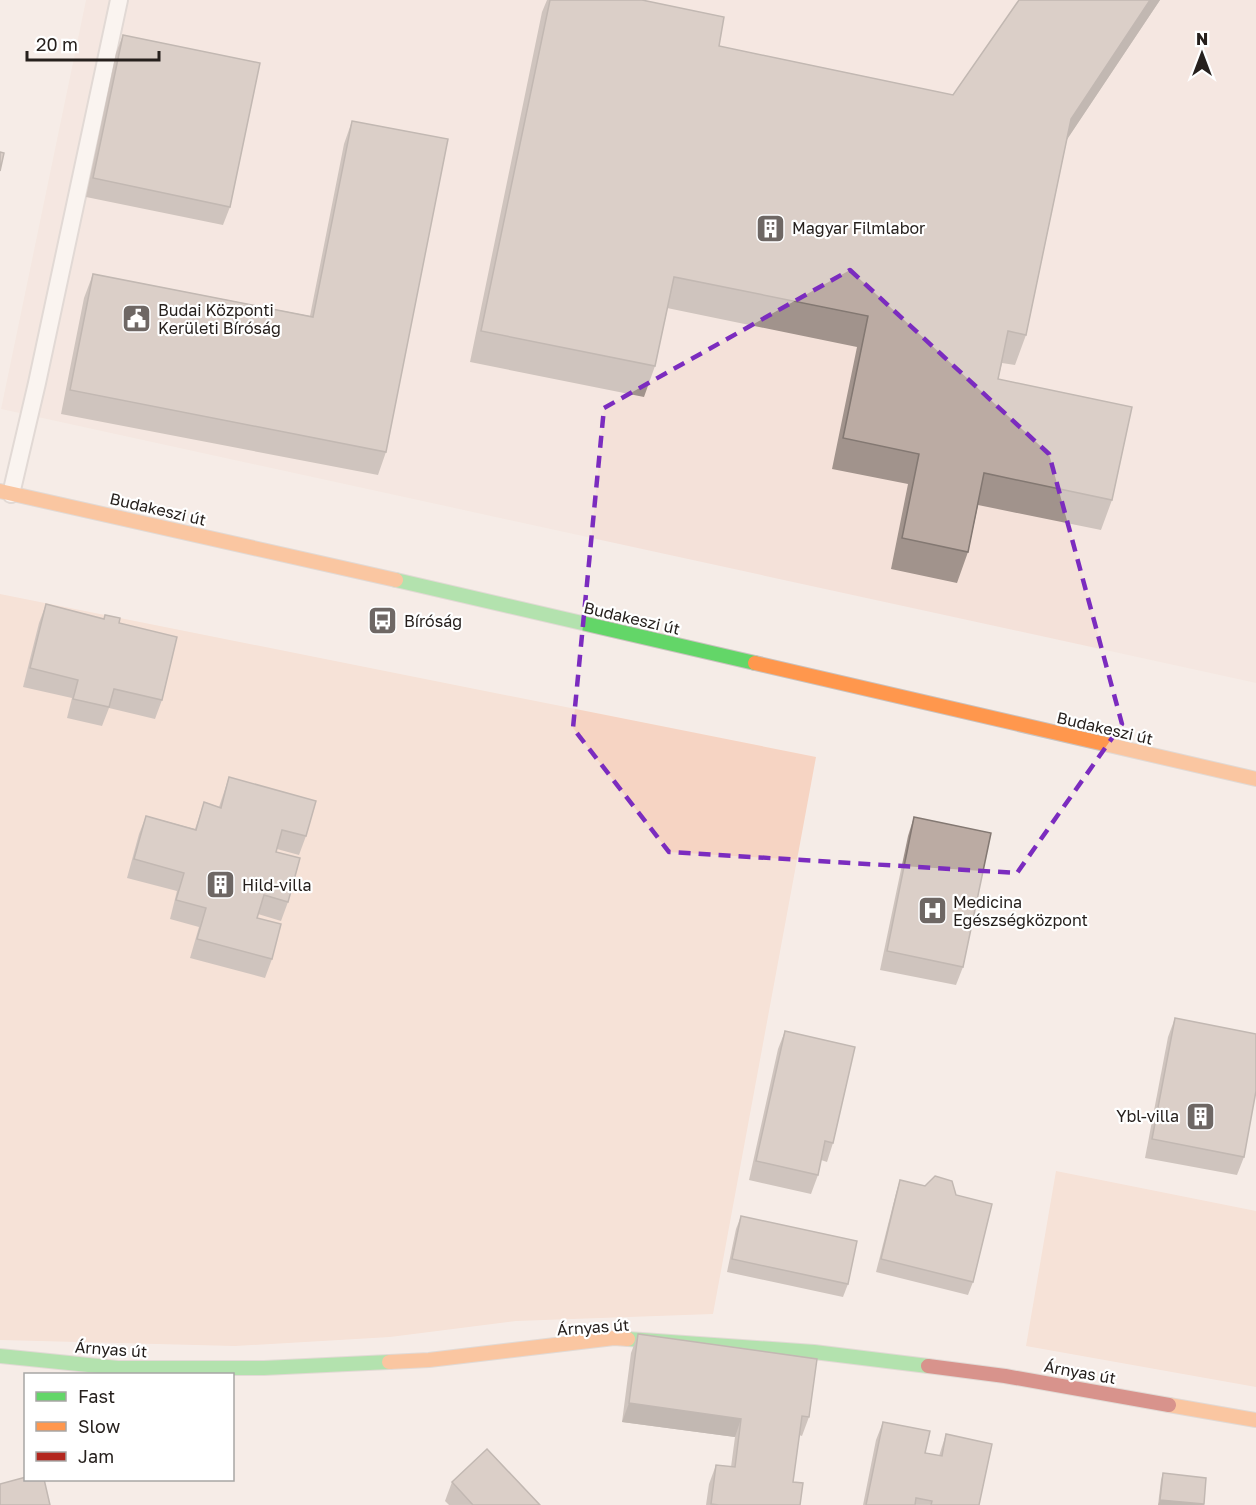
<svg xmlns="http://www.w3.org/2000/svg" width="1256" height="1505" font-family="'Golos Text',sans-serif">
	<rect width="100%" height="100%" fill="#f5ece7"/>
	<polygon fill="#f4e1d9" points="86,0 1256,0 1256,683 1,409"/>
	<g fill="#f6d4c3">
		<polygon points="0,594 816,757 713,1314 516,1321 390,1337 235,1346 0,1340"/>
		<polygon points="1056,1171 1256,1211 1256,1387 1026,1346"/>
	</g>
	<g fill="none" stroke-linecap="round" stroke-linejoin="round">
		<defs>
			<polyline id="lane" points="11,494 37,383 119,0"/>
			<g id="fast">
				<polyline points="396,580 755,663"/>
				<polyline points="628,1339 814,1352 928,1366"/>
				<polyline points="0,1356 118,1368 264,1368 389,1362"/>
			</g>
			<g id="slow">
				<polyline points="0,491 396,580"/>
				<polyline points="755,663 1256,779"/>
				<polyline points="389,1362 429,1360 614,1338 628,1339"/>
				<polyline points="1169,1405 1256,1420"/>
			</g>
			<polyline id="jam" points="928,1366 1005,1376 1169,1405"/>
		</defs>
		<use href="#lane" stroke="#c9c2be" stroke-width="20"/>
		<use href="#fast" stroke="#c9c2be" stroke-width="16"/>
		<use href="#slow" stroke="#c9c2be" stroke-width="16"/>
		<use href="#jam" stroke="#c9c2be" stroke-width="16"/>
		<use href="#lane" stroke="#fefcfb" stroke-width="16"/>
		<use href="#fast" stroke="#63d668" stroke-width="14"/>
		<use href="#slow" stroke="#ff974d" stroke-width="14"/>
		<use href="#jam" stroke="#b3261e" stroke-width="14"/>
	</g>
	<g fill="#a1938c">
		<polygon points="547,0 642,0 719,46 953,95 1019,0 1160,0 1067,139 1026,335 1015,365 1002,363 998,379 1112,500 1101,530 978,505 968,552 957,583 891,569 908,484 832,469 857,347 667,308 655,366 644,397 470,362 542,12"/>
		<polygon points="123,35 230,207 223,225 86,197 116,53"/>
		<polygon points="352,121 386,452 378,475 61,414 84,298 93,274 310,316 344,144"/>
		<polygon points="46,604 104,619 105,615 119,623 162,700 155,719 109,708 102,726 67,718 72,698 23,687 39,623"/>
		<polygon points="229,777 306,836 299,855 277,849 276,852 288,902 281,921 258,914 257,918 272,959 265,978 190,958 199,927 170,919 177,891 127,878 139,834 146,816 195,829 204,802 219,807"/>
		<polygon points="914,817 963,967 956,985 880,970 908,836"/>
		<polygon points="1175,1018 1244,1157 1237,1175 1145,1158 1168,1037"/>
		<polygon points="785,1031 833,1143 827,1162 821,1160 818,1175 811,1194 749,1180 778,1049"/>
		<polygon points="900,1180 973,1282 968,1295 876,1272 896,1193"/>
		<polygon points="741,1216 848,1284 843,1297 727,1272 736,1229"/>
		<polygon points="638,1334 809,1417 802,1436 799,1435 793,1482 800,1505 706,1505 709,1484 716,1465 731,1467 735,1437 622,1422 631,1353"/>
		<polygon points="883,1422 925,1453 939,1456 946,1434 979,1505 863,1505 876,1440"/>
		<polygon points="1163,1473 1204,1505 1158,1505 1161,1480"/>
		<polygon points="452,1482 540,1505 449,1505 445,1501"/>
	</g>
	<g fill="#837872">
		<polygon points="1150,0 1160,0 1060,150 1071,119"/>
		<polygon points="629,1403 741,1419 735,1437 622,1422"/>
		<polygon points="1160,1500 1204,1504 1204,1505 1158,1505"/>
	</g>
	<g fill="#bbaba3" stroke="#837872" stroke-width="1.5">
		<polygon points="550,0 642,0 724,17 719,46 953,95 1019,0 1150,0 1071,119 1026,335 1008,331 998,379 1132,407 1112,500 984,473 968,552 902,538 919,454 843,438 868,316 674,277 655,366 481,331"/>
		<polygon points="123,35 260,63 230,207 93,178"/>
		<polygon points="352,121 448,139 386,452 70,390 93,274 313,317"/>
		<polygon points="0,152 4,153 0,171"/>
		<polygon points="46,604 104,619 105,615 120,618 119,623 177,637 162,700 114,689 109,707 73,699 78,680 30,668"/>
		<polygon points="229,777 316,801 306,836 282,830 276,852 300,858 288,902 264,895 257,918 281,924 272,959 197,939 206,908 176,900 184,873 134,859 146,816 196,830 204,802 221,808"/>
		<polygon points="914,817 991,833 963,967 887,951"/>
		<polygon points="1175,1018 1256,1034 1256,1091 1244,1157 1152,1139"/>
		<polygon points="785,1031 855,1047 833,1143 825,1141 818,1175 756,1161"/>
		<polygon points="935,1176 952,1181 956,1195 992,1204 973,1282 881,1259 900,1180 925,1186"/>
		<polygon points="741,1216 857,1241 848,1284 732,1259"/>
		<polygon points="638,1334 817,1359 809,1417 802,1416 793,1482 803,1483 800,1505 719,1505 711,1504 716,1465 735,1467 741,1419 629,1403"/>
		<polygon points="883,1422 930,1431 925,1453 942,1456 946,1434 992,1444 979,1505 931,1505 932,1501 916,1498 915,1505 866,1505"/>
		<polygon points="487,1449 540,1505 473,1505 452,1482"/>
		<polygon points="1163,1473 1206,1478 1204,1504 1160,1500"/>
		<polygon points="26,1477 26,1479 44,1479 50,1505 0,1505 0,1484"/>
	</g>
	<path d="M0 0H1256V1505H0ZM850 270 1049 454 1122 724 1017 873 669 852 573 728 604 408Z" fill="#f5ece7" fill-opacity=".55" fill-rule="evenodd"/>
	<path fill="none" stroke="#7b2cbf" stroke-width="4.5" stroke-dasharray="12 8" stroke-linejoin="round" d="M850 270 1049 454 1122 724 1017 873 669 852 573 728 604 408Z"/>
	<defs>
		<symbol id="building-square" viewBox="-11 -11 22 22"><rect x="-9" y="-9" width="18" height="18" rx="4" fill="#6e6764" stroke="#fff"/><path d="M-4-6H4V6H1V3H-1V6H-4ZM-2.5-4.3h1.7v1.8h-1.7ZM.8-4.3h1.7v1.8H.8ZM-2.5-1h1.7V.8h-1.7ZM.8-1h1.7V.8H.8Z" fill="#fff"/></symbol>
		<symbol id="civic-square" viewBox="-11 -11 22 22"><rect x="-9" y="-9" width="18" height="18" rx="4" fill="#6e6764" stroke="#fff"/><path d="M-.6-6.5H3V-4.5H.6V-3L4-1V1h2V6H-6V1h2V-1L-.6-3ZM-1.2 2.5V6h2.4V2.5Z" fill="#fff"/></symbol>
		<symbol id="bus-square" viewBox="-11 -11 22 22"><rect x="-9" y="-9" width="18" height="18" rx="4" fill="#6e6764" stroke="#fff"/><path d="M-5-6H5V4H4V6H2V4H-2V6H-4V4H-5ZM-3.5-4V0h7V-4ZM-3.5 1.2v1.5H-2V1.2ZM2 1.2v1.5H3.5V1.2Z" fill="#fff"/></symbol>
		<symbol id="hospital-square" viewBox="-11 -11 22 22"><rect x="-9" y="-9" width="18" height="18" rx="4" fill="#6e6764" stroke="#fff"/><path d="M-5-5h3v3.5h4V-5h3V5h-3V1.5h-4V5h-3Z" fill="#fff"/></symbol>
	</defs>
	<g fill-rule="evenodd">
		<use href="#building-square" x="754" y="212" width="33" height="33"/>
		<use href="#civic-square" x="120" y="302" width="33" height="33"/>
		<use href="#bus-square" x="366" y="604" width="33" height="33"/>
		<use href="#building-square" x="204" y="868" width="33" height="33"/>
		<use href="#hospital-square" x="916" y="894" width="33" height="33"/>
		<use href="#building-square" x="1184" y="1100" width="33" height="33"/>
	</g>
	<g text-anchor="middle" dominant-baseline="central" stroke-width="4.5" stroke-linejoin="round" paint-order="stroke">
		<g font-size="16" fill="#26201d" stroke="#fff" text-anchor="start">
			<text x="792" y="228">Magyar Filmlabor</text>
			<text x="158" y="310">Budai Központi<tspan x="158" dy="18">Kerületi Bíróság</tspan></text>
			<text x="404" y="621">Bíróság</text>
			<text x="242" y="885">Hild-villa</text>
			<text x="953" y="902">Medicina<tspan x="953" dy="18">Egészségközpont</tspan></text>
			<text x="1179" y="1116" text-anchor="end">Ybl-villa</text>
		</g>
		<g font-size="16" fill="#26201d" stroke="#fff">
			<text transform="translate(158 509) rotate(13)">Budakeszi út</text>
			<text transform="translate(632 618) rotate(13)">Budakeszi út</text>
			<text transform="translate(1105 728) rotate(13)">Budakeszi út</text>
			<text transform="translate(593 1327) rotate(-4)">Árnyas út</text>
			<text transform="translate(111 1349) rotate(4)">Árnyas út</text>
			<text transform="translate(1080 1372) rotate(10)">Árnyas út</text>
		</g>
	</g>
	<rect x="24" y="1373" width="210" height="108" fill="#ffffff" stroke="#a8a6a5" stroke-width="1.5"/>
	<rect x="36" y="1392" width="30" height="9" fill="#63d668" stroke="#a8a6a5" stroke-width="1.5"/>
	<text x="78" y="1403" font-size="18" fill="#26201d">Fast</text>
	<rect x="36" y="1422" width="30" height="9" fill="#ff974d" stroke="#a8a6a5" stroke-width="1.5"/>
	<text x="78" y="1433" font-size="18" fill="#26201d">Slow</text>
	<rect x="36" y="1452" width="30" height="9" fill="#b3261e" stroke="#a8a6a5" stroke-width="1.5"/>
	<text x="78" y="1463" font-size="18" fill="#26201d">Jam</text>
	<g transform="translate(1202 54)" stroke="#ffffff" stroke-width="4.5" paint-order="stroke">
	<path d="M0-4.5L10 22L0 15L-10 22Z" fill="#26201d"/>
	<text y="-9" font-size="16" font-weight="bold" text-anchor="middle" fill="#26201d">N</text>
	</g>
	<path d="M27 51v9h132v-9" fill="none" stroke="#26201d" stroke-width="3"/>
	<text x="36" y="51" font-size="18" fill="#26201d" stroke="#ffffff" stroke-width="4.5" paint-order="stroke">20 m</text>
</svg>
